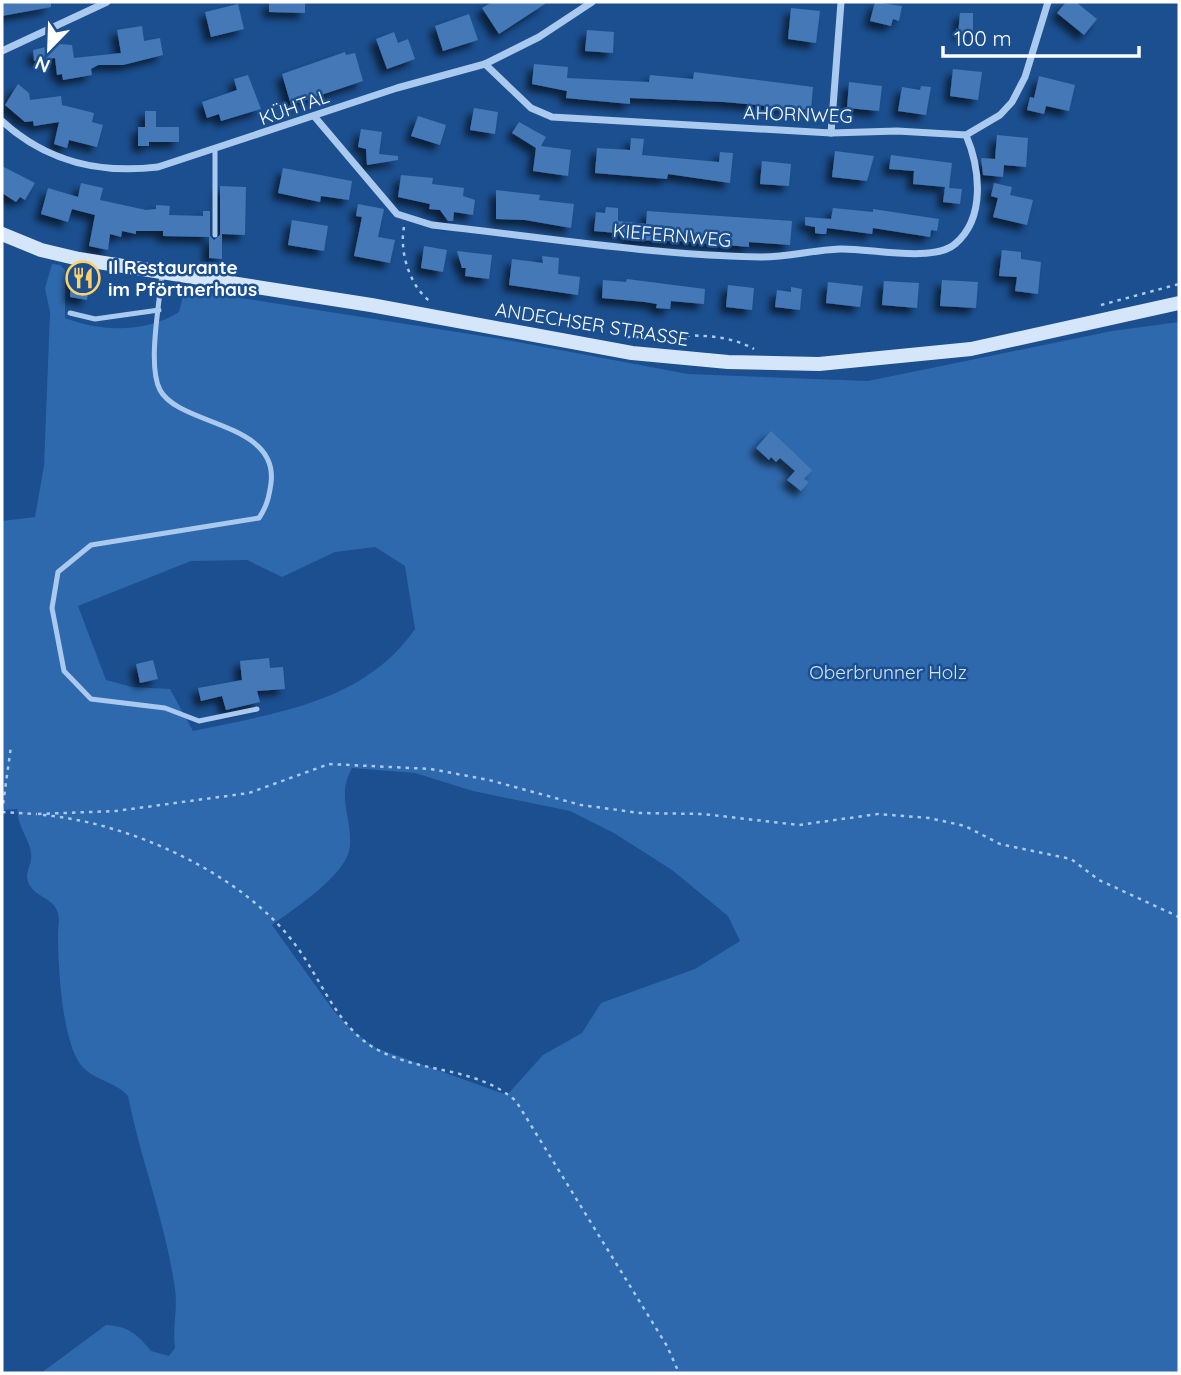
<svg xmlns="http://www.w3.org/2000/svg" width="1181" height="1375" font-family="Quicksand,sans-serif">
	<defs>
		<filter id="shadow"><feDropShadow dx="-6" dy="6" stdDeviation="3.5" flood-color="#0009"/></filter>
	</defs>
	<rect width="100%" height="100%" fill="#1b4f8f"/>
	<path fill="#2e69ad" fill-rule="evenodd" d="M52 264 60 265 65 270V318C100 332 147 333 179 312L185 289 501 339 688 374 868 381 1112 331 1179 322V1373H41L106 1325C129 1326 138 1335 151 1351L169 1356 175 1348C172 1328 178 1310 175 1289 166 1224 141 1161 128 1096 115 1081 92 1080 80 1064 62 1038 58 967 58 934 58 927 60 920 58 913 53 897 36 898 29 884 23 873 33 865 31 853 29 837 19 831 17 809L2 810V521L35 517 44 466 50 312 45 288ZM375 547 405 566 415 629C364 703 275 713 193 731L170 689 132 687 106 680 78 606 191 561 247 560 282 577 335 552ZM352 768 415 773 473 791 570 811 614 833 672 870 728 916 740 941 695 969 601 1003 582 1033 543 1055 507 1095 376 1048 354 1032 333 1010 272 925C294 909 348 874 350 846 352 815 336 797 352 768Z"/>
	<g fill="#4478b7" filter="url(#shadow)">
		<polygon points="2,2 51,2 51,7 2,16"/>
		<polygon points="269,2 305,2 305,13 269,12"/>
		<polygon points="492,2 548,2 499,34 482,8"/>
		<polygon points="875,2 902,6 899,21 893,19 891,26 870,21"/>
		<polygon points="1066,2 1076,2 1097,19 1084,35 1057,13"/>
		<polygon points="238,4 244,29 211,37 205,12"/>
		<polygon points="791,8 820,11 816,43 788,39"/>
		<polygon points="960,13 973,13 973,33 958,34"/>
		<polygon points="469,14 478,40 443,51 435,26"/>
		<polygon points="142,26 144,41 160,38 163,55 123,65 98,65 91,69 92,75 63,80 62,74 57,75 55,58 34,61 33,50 59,44 72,45 74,58 121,53 117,30"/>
		<polygon points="587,30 614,32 613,53 585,51"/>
		<polygon points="394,32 398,43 408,39 415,59 387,69 376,39"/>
		<polygon points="345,52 346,55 355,53 363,81 291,105 282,74"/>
		<polygon points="534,64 568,67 567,78 649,82 650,75 693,79 694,72 813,87 811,110 724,102 630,98 630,104 566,98 567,91 532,84"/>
		<polygon points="953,69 982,72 978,100 950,96"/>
		<polygon points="248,75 261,109 221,121 219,114 207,118 202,102 237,90 234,79"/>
		<polygon points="1039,76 1075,85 1069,111 1046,106 1044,114 1027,110 1030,97 1034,98"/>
		<polygon points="849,82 882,86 879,111 847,108"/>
		<polygon points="18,84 29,93 30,100 61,96 62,105 94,113 92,122 103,125 97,147 69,140 67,148 60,146 54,144 59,122 34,126 33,121 25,122 5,105"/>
		<polygon points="921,86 931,87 926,115 898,111 902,87 920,90"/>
		<polygon points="474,108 498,112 495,134 470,130"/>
		<polygon points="145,111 156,111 156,127 179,127 179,142 149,142 149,146 138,146 138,127 145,127"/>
		<polygon points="418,116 446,125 440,145 411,136"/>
		<polygon points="519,122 546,137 541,146 571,150 568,176 533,171 536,148 512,133"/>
		<polygon points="361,129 382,132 379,154 398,156 398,160 367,165 366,149 358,147"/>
		<polygon points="997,135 1028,138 1026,167 1004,165 1003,177 983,175 981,158 995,159"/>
		<polygon points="631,138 644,139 642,155 719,162 720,152 733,153 730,183 668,174 667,179 595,173 597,148 630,150"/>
		<polygon points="835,151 874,156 867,181 832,177"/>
		<polygon points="891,155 952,163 949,188 962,189 960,204 943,202 945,187 913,184 914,171 889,169"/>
		<polygon points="762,161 791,164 789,186 760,184"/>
		<polygon points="2,166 35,183 25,200 20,197 16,202 2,193"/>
		<polygon points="283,168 352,181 349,200 321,196 320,202 278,193"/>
		<polygon points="401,175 433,178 432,184 464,188 463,196 475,200 473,215 454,212 453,221 448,221 440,210 429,209 430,204 398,197"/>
		<polygon points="81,183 103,188 100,200 146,210 156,209 156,205 170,206 169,215 203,216 203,211 210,211 210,236 214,240 220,235 220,186 246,187 245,235 222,234 222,259 209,258 209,237 163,236 163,231 136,231 136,234 122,231 121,237 110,234 108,250 98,248 89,246 95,215 72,209 68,222 41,214 48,188 78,197"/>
		<polygon points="994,183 1012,187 1010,195 1033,200 1027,225 993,217 998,198 991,196"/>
		<polygon points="496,190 540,195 539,200 574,204 571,228 525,220 496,219"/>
		<polygon points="358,204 384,209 378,237 395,240 390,263 354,256 362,217 356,216"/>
		<polygon points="606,207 618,208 618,221 646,224 647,211 792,221 790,245 749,242 749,247 681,241 627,240 628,234 594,231 596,212 605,213"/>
		<polygon points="833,208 873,212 873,209 939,219 937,231 931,230 930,237 873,228 872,234 827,228 826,234 821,234 815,233 815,227 805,225 805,217 831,219"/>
		<polygon points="292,220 328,226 324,251 288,245"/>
		<polygon points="424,246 447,250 443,272 421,268"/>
		<polygon points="1002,250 1021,252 1021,259 1041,262 1038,294 1015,291 1017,277 999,276"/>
		<polygon points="457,251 492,255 489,279 465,276 466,268 462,268"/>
		<polygon points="542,256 559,258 558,274 580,277 578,295 509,285 512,259 543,263"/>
		<polygon points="71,267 91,271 87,300 70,297"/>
		<polygon points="627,279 705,289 704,304 671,301 670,309 656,308 657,304 645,302 602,298 603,280 626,282"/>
		<polygon points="942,280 978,282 976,308 940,306"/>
		<polygon points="884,281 919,283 917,308 882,305"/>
		<polygon points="828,282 863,286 860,307 826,303"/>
		<polygon points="728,285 754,288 752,310 726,307"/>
		<polygon points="791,287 802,289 800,310 775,307 777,290 791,292"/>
		<polygon points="771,431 812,470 804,479 809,482 801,491 787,480 795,471 780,458 776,462 771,457 769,460 756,448"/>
		<polygon points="269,658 270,668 283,667 285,689 257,691 260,702 226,710 222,696 201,701 198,688 242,680 240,661"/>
		<polygon points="153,660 158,679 140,683 136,664"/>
	</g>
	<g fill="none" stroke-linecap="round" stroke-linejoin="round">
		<g stroke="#a9c9ee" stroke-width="2.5" stroke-dasharray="3.5 5" stroke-linecap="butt">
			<path d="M404 227C399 252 410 287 431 302"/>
			<polyline points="1101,305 1179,284"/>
			<path d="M627 337C668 338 717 328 754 349"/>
			<polyline points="2,812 37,814"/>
			<polyline points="2,812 11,746"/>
			<polyline points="38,814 116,811 249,793 329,764 431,769 489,780 581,805 640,813 703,814 799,825 878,814 929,818 965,826 1000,844 1071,859 1099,880 1179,917"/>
			<path d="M43 815C131 823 244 874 297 947 322 981 338 1029 378 1050 423 1074 476 1066 516 1101L667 1346 679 1373"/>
		</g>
		<g stroke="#a9c9ee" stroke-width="5">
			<polyline points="215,235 215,148"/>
			<path d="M162 273C160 302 147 365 160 390 179 426 279 422 271 483 269 497 267 506 259 518L91 545 58 572 52 608 64 671 91 699 165 708 199 721 257 709"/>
			<polyline points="70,313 95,319 159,310"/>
		</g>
		<g stroke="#a9c9ee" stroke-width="7">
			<polyline points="2,51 107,2"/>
			<polyline points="485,64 531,108 552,117 831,133 897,131 966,135 1000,115 1012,102 1025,77 1048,2"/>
			<path d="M314 116 397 214 432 225C541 237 651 255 761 257 788 257 813 250 840 249 869 248 933 263 955 244 986 218 980 168 966 135"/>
			<path d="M2 121C47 162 99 174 158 167L397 88 485 64 539 37 592 2"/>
			<polyline points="831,133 841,2"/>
		</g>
		<polyline stroke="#d6e6fa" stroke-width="14" points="2,234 41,250 79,259 371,305 632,353 728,362 819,364 971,349 1179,303"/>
	</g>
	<defs>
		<symbol id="restaurant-ring" viewBox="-11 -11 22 22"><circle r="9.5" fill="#1b4f8f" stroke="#ffd166" stroke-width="1.5"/><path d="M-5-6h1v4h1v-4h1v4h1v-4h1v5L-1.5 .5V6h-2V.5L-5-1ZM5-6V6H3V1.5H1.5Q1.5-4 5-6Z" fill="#ffd166"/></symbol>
	</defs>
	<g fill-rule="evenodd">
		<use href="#restaurant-ring" x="64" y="259" width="38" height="38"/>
	</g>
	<g text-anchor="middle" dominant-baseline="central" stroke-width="5" stroke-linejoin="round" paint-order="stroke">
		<g font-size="19" fill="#fff" stroke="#1b4f8f">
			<text transform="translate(294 107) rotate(-19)">KÜHTAL</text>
			<text transform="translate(798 114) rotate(2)">AHORNWEG</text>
			<text transform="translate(672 235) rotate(5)">KIEFERNWEG</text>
			<text transform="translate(592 324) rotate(9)">ANDECHSER STRASSE</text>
		</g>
		<g font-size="19" font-weight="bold" fill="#fff" stroke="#1b4f8f" text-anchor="start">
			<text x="108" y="267">Il Restaurante<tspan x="108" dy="22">im Pförtnerhaus</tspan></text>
		</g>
		<g font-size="19" fill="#cfe3fa" stroke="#1b4f8f">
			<text x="888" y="672">Oberbrunner Holz</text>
		</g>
	</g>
	<rect width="1181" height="1375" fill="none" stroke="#ffffff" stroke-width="7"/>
	<g transform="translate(49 49) rotate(203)" stroke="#1b4f8f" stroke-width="5" paint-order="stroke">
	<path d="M0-5L12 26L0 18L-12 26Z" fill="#ffffff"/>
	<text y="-10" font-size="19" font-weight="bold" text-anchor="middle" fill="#ffffff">N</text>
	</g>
	<path d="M943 46v10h196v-10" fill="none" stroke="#ffffff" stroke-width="3.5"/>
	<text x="954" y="46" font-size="21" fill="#ffffff" stroke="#1b4f8f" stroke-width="5" paint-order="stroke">100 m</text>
</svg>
